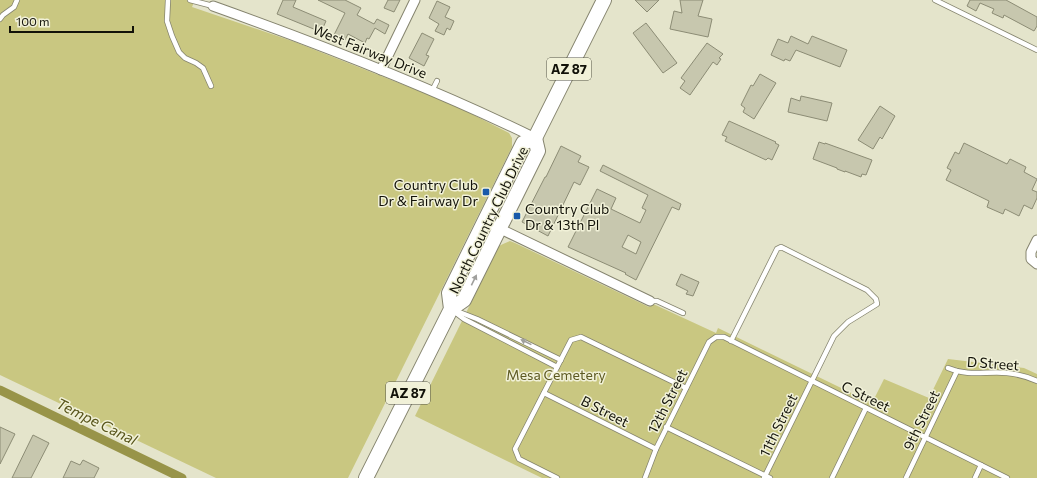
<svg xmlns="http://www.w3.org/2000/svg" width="1037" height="478" font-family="Commissioner,sans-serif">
	<rect width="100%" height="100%" fill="#e4e4cb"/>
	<g fill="#c9c781">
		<polygon points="0,0 195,0 192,7 295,42 442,100 460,108 509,133 512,138 512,147 348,478 216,478 0,375"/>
		<polygon points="510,241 515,243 649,307 651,303 716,333 718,328 872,403 884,379 929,398 948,359 1024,368 1037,374 1037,478 542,478 415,416 499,246 503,244"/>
	</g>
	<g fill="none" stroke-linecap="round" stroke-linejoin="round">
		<polyline stroke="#989449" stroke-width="9" points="0,390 182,478"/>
	</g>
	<g fill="#c7c7ae" stroke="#8c8c75" fill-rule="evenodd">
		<polygon points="283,0 296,0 293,7 326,21 321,32 277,14"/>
		<polygon points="318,0 345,0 361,8 357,15 374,24 377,19 389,25 385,34 375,28 369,39 367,38 365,43 348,34 345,40 334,35 345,13"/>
		<polygon points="388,0 400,0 394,12 384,8"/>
		<polygon points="635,0 659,0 647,12"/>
		<polygon points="680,0 703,0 698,16 712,19 708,37 670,29 674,11 682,13"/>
		<polygon points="970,0 1006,0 1037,17 1037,26 1034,31 1004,15 1003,18 992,13 994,9 980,3 976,11 967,6"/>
		<polygon points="437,1 450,7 445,17 454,21 450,30 447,28 444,35 435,31 439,24 429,18"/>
		<polygon points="646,23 677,63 663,73 633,33"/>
		<polygon points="422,33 434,39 426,55 429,56 424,66 409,58"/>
		<polygon points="791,36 808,44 812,36 847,50 840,67 796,50 790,61 785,59 784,61 771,55 778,39 788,43"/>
		<polygon points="707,43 723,54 719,58 721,59 717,65 713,62 690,95 680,88 685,81 681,78"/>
		<polygon points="760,74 776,83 754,119 743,112 745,108 741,105 751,85 753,86"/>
		<polygon points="801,96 832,103 827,121 788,112 791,98 800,101"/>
		<polygon points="880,106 895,116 882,139 880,137 873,149 858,140"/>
		<polygon points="729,121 776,142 775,143 779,145 772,160 768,158 766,160 725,141 727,137 722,135"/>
		<polygon points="819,142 825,144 825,143 872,160 866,175 862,174 861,177 845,171 845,172 837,169 837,168 813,159"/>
		<polygon points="964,143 1007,164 1010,159 1026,167 1024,172 1037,179 1032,190 1037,192 1037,198 1032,209 1024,205 1019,216 1005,209 1003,214 987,207 989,201 946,180 951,170 947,168 955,152 959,154"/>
		<polygon points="561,146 581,156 578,162 589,167 580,185 574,182 548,236 522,222 545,177 546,177"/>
		<path d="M603 165 681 204 679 210 672 207 636 280 625 274 626 273 568 247 597 189 616 198 611 209 640 223 646 210 642 208 648 195 600 171ZM628 235 641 242 636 254 622 247Z"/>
		<polygon points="681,274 699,282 693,296 686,294 688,291 676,285"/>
		<polygon points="0,427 15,434 0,464"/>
		<polygon points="33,435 49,443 31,478 12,478"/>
		<polygon points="83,460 99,468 94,478 63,478 71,461 80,465"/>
	</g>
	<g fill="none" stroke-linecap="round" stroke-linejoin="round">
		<defs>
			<g id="lane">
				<polyline points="168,0 167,21 172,36 179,52 185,58 196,63 203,68 211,86"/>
				<polyline points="190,0 213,6"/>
				<polyline points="935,0 1037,50"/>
				<polyline points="0,19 3,15 14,7 17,0"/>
				<polyline points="432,91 437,81"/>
				<polyline points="650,301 657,301 683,313"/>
				<polyline points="452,310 464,319 557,367"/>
				<polyline points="454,310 477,319 561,360"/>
				<polyline points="731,341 777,249 781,247 867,290 876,299 877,304 848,322 834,336 764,478"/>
				<path d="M948 368C969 377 986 371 1007 373 1017 374 1028 377 1037 381"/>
				<polyline points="544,393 656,449"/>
				<polyline points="666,427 770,478"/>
				<polyline points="557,478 519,459 515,449 571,340 581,337 686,388"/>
				<polyline points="645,478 656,449 709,342 716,337 724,337 1007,478"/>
				<polyline points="832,478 866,408"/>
				<polyline points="906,478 957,371"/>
				<polyline points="975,478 981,465"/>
			</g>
			<g id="street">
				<path d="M213 6C322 45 431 87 535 138"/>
				<polyline points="381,70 415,0"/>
				<polyline points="484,221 650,301"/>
				<polyline points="1037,240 1031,252 1031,259 1037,264"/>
			</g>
			<g id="primary">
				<polyline points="451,309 464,300 538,151 535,138"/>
				<polyline points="366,478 451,309 449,293 523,143 535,138 604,0"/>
			</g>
		</defs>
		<use href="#lane" stroke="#85846e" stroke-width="6"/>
		<use href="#street" stroke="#85846e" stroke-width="11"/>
		<use href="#primary" stroke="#85846e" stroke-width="16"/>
		<use href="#lane" stroke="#fff" stroke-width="4.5"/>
		<use href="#street" stroke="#fff" stroke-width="9"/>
		<use href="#primary" stroke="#fff" stroke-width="14"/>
	</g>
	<defs><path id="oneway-solid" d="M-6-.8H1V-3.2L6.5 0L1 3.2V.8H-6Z"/></defs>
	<g fill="#a0a09d">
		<use href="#oneway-solid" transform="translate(474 280) rotate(-64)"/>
		<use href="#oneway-solid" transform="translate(526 342) rotate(-154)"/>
	</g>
	<g fill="#195aaa" stroke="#f1f1d8" stroke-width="1.5">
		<rect x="482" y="188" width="8" height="8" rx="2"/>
		<rect x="513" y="212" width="8" height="8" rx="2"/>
	</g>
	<g text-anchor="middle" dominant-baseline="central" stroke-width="3" stroke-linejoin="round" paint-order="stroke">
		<g fill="#f1f1d8" stroke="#555547" stroke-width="1">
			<rect x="547" y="58" width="44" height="22" rx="3"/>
			<rect x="386" y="382" width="44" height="22" rx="3"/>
		</g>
		<g font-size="13" font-weight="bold" fill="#121209">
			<text x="569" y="69">AZ 87</text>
			<text x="408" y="393">AZ 87</text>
		</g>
		<g font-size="14" fill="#121209" stroke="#f1f1d8">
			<text transform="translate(370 51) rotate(22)">West Fairway Drive</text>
			<text transform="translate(488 220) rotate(-64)">North Country Club Drive</text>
			<text transform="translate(993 363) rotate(4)">D Street</text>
			<text transform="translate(866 396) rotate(26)">C Street</text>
			<text transform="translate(667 401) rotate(-63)">12th Street</text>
			<text transform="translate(605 411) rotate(27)">B Street</text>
			<text transform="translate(921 420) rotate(-64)">9th Street</text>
			<text transform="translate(778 425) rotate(-64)">11th Street</text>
		</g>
		<g font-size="14" fill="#121209" stroke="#f1f1d8" text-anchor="end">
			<text x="478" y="184">Country Club<tspan x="478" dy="16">Dr &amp; Fairway Dr</tspan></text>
			<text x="525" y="208" text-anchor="start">Country Club<tspan x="525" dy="16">Dr &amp; 13th Pl</tspan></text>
		</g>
		<g font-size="14" fill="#5d5a22" stroke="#f1f1d8">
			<text x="556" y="374">Mesa Cemetery</text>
		</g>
		<g font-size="15" font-style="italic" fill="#57541b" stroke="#f1f1d8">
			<text transform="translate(97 421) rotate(26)">Tempe Canal</text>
		</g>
	</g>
	<path d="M10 26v6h123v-6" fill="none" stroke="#121209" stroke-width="2"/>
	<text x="16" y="26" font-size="12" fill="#121209" stroke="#f1f1d8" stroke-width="3" paint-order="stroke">100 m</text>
</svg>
